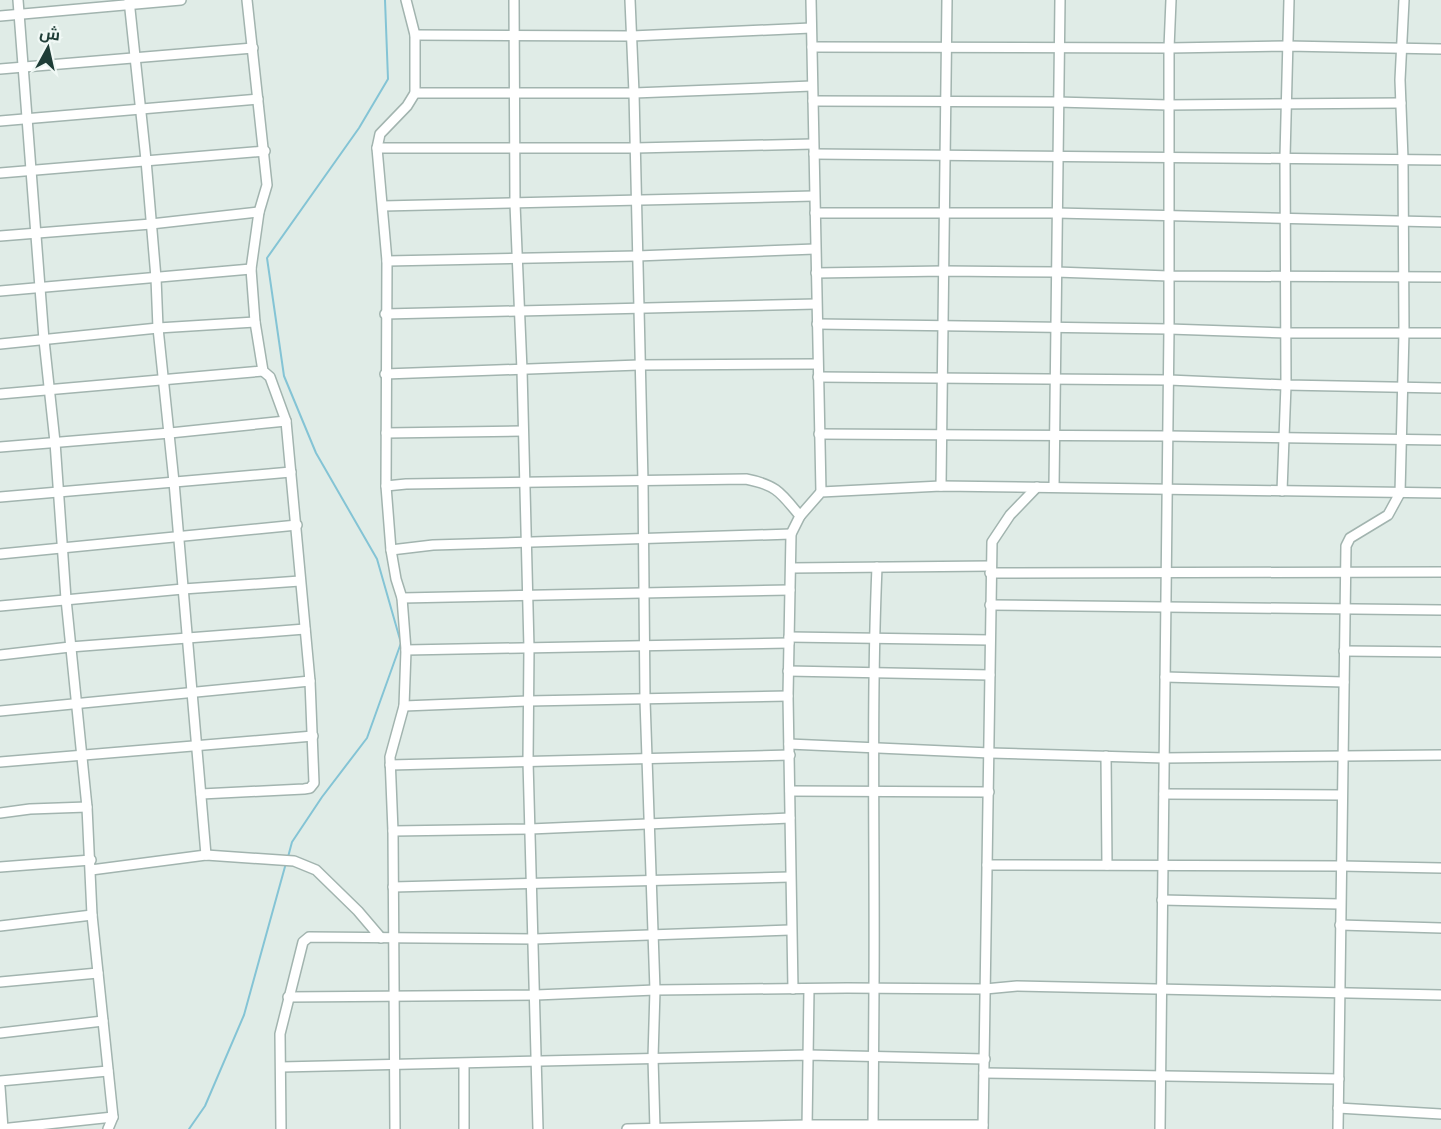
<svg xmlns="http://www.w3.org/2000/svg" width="1441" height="1129" font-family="Arial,Cairo,sans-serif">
	<rect width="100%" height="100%" fill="#e0ece7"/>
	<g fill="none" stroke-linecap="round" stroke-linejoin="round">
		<g stroke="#84c4d5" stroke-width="2">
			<polyline points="288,857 292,842 322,797 367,738 401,643 377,559 316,453 284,376 267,258 359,128 388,79 385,0"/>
			<polyline points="189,1129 205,1106 244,1015 286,863"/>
		</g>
		<defs>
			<g id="minor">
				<polyline points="18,0 44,340 55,442 66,599 87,807 92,915 113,1117 108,1129"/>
				<polyline points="129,0 146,160 156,278 158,328 174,482 206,855"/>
				<polyline points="514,0 515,204 522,370 529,648 528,761 538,1129"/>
				<polyline points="630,0 634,93 643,481 645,700 655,990 653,1058 655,1129"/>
				<polyline points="811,0 821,492"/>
				<polyline points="0,16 181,0"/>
				<polyline points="415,35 632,36 811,28"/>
				<polyline points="812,47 1169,48 1287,46 1441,49"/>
				<polyline points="0,69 253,48"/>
				<polyline points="415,93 634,93 812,86"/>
				<polyline points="813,101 1057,102 1168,105 1401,103"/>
				<polyline points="0,121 258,99"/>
				<polyline points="377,148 635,148 813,144"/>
				<polyline points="814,154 1441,160"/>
				<polyline points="0,173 265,151"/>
				<polyline points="383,206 814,196"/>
				<polyline points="815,213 1056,213 1441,222"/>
				<polyline points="0,236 151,224 259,212"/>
				<polyline points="387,261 637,256 815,249"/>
				<polyline points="816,273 944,271 1056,272 1169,276 1441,277"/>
				<polyline points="0,291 251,269"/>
				<polyline points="385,314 816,304"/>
				<polyline points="817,324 1169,329 1286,333 1441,333"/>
				<polyline points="0,344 158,328 255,322"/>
				<polyline points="385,374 639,365 817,364"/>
				<polyline points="818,377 1169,380 1286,385 1441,388"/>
				<polyline points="0,394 263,371"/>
				<polyline points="386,433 522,431"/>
				<polyline points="819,434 1168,436 1441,440"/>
				<polyline points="0,447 170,433 286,421"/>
				<path d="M386 486 406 484 746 479C777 485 781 493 800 516L791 534 788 696 793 989"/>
				<polyline points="941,486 947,0"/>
				<polyline points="1054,487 1060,0"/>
				<polyline points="1282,491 1286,385 1285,157 1289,0"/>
				<polyline points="0,497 291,472"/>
				<polyline points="800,516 821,492 941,486 1441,493"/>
				<polyline points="391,550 433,545 791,534"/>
				<polyline points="0,554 297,525"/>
				<polyline points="791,568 991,566"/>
				<polyline points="990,573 1441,572"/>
				<polyline points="402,598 790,590"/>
				<polyline points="990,605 1441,610"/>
				<polyline points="0,606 183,589 300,581"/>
				<polyline points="789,637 990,640"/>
				<polyline points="406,650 789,643"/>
				<polyline points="1344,651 1441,652"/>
				<polyline points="0,655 70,647 305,629"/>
				<polyline points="788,671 990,675"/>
				<polyline points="1165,677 1344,682"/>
				<polyline points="404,706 528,701 788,696"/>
				<polyline points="0,711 310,681"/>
				<polyline points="789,744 990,753 1164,758 1441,755"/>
				<polyline points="1106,756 1107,865"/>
				<polyline points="0,762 313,736"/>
				<polyline points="390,765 790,755"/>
				<polyline points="790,791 989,792"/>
				<polyline points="201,794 304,789 310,788 314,783 310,681 286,421 270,377 263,371 255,322 251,269 259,212 267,185 247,0"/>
				<polyline points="1164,794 1342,795"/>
				<polyline points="0,813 30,809 87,807"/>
				<polyline points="393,831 530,829 790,818"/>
				<polyline points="987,865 1341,866 1441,868"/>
				<polyline points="0,867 91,860"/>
				<polyline points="91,870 206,855 294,861 316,870 358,911 381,938"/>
				<polyline points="393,887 790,877"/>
				<polyline points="1162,900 1340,904"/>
				<polyline points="1340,925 1441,928"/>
				<polyline points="0,926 92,915"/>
				<polyline points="0,982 98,973"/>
				<polyline points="288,997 536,995 655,990 847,988 985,989 1017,986 1441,995"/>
				<polyline points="0,1033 103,1021"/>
				<polyline points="281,1067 808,1055 985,1059"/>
				<polyline points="984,1073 1339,1079"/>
				<polyline points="0,1081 108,1071"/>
				<polyline points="0,1087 3,1129"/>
				<polyline points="1338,1108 1441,1114"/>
				<polyline points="0,1129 113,1117"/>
				<polyline points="281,1129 280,1034 303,942 309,937 534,939 790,930"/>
				<polyline points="395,1129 393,831 390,757 404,706 406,650 402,598 396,579 391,550 386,486 387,261 377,148 380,134 407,106 415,93 415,35 406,0"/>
				<polyline points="464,1129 464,1064"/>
				<polyline points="627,1129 807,1125 983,1125"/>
				<polyline points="807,1129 809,989"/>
				<path d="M873 1129C873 1082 874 1035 874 987 875 847 871 707 877 567"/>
				<polyline points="983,1129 992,542 1010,515 1037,487"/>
				<polyline points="1160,1129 1169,329 1169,48 1171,0"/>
				<polyline points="1338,1129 1346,546 1350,538 1388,515 1400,493 1404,332 1403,159 1400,80 1404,0"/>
			</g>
		</defs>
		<use href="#minor" stroke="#a2b4af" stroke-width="12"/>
		<use href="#minor" stroke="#fff" stroke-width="9"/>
	</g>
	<g transform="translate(48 48) rotate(8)" stroke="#f0f8f5" stroke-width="4.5" paint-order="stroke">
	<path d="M0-4.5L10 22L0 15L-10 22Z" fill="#1f3d37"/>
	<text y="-9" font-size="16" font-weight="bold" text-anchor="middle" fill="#1f3d37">ش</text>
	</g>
</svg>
